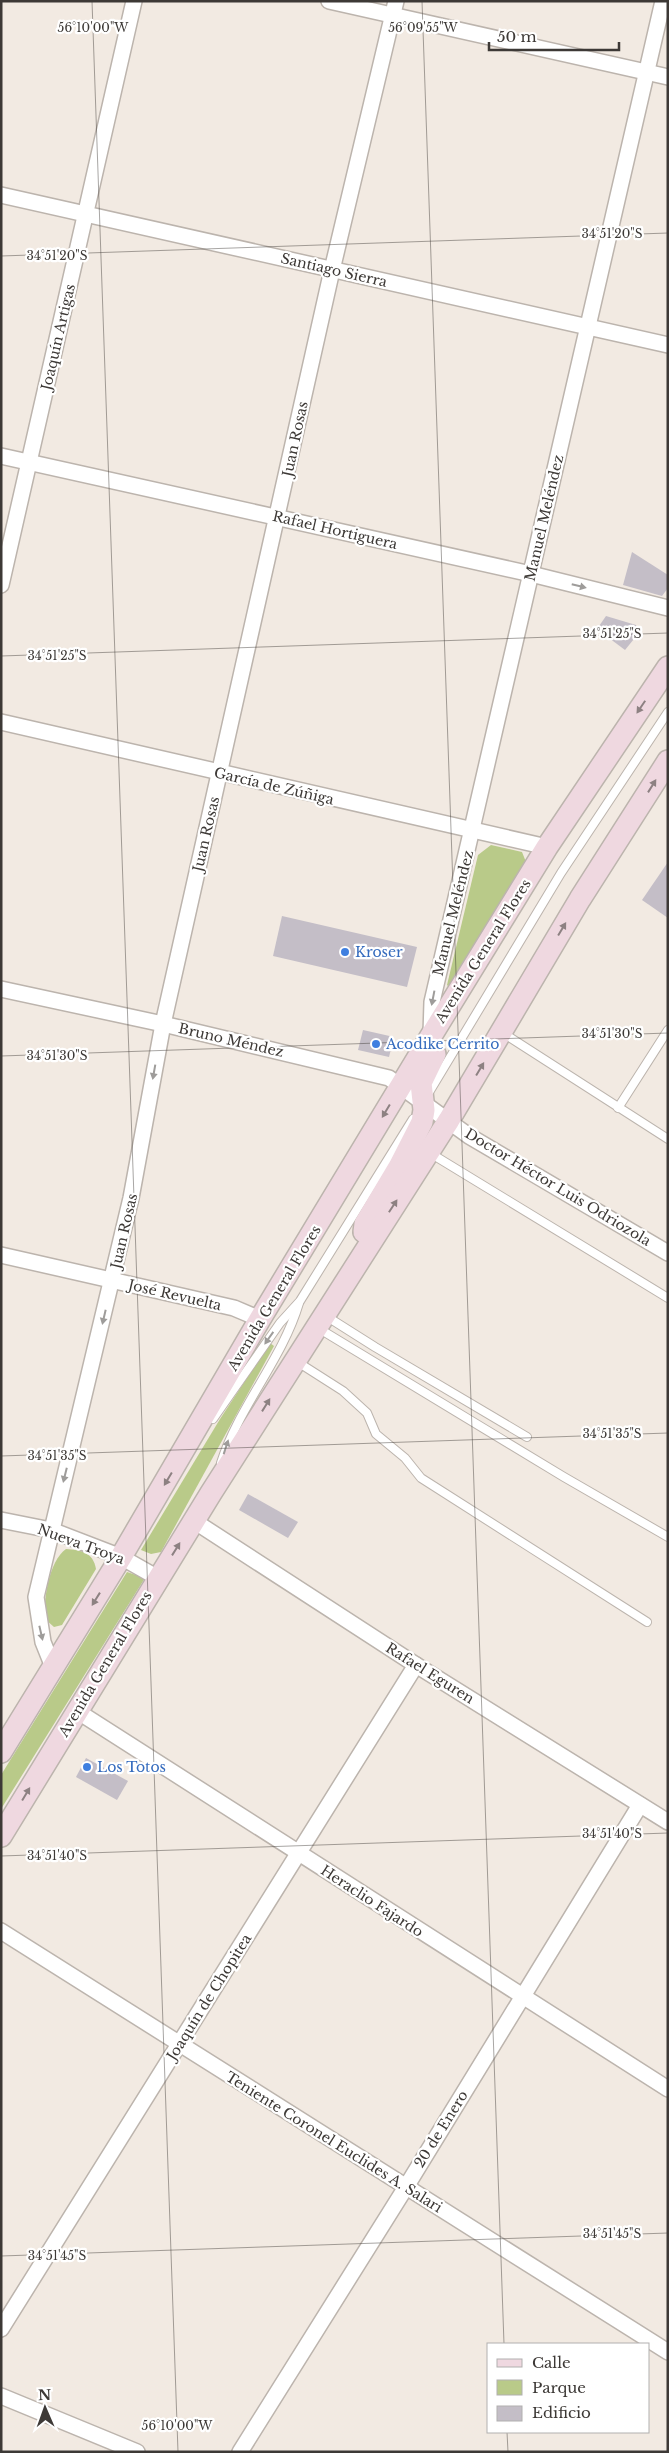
<svg xmlns="http://www.w3.org/2000/svg" width="669" height="2453" font-family="'Libre Baskerville',serif">
	<rect width="100%" height="100%" fill="#f2eae2"/>
	<g fill="#b9ca89">
		<polygon points="491,845 522,852 526,862 450,988 447,985 478,855"/>
		<polygon points="270,1343 274,1346 161,1552 151,1554 141,1550 220,1419"/>
		<path d="M66 1549C81 1550 93 1552 96 1569L62 1625 54 1627 45 1619C43 1600 49 1561 66 1549Z"/>
		<polygon points="127,1572 145,1578 1,1809 1,1775"/>
	</g>
	<g fill="#c4bec7">
		<polygon points="632,552 668,575 668,588 662,596 623,585"/>
		<polygon points="606,616 636,625 638,634 625,650 597,629"/>
		<polygon points="668,862 668,918 642,900"/>
		<polygon points="282,916 417,947 407,987 273,956"/>
		<polygon points="363,1030 394,1037 389,1057 358,1050"/>
		<polygon points="248,1494 298,1522 288,1538 239,1510"/>
		<polygon points="86,1758 128,1781 117,1800 76,1777"/>
	</g>
	<g fill="none" stroke-linecap="round" stroke-linejoin="round">
		<defs>
			<g id="lane">
				<polyline points="503,1033 668,1139"/>
				<polyline points="428,1094 561,873 668,712"/>
				<polyline points="618,1108 668,1030"/>
				<polyline points="430,1153 668,1298"/>
				<polyline points="326,1316 375,1347 527,1437"/>
				<polyline points="318,1328 564,1477 668,1537"/>
				<polyline points="296,1361 343,1391 367,1413 376,1434 405,1458 421,1478 647,1622"/>
				<polyline points="213,1419 280,1323 300,1301 413,1119"/>
				<path d="M221 1463C239 1406 282 1360 299 1303"/>
			</g>
			<g id="street">
				<polyline points="329,1 668,77"/>
				<polyline points="1,195 668,345"/>
				<polyline points="1,456 531,574 668,608"/>
				<polyline points="1,585 134,1"/>
				<polyline points="1,722 547,847"/>
				<polyline points="1,989 163,1024 389,1078 469,1136 668,1253"/>
				<polyline points="431,1034 432,1002 663,1"/>
				<polyline points="1,1255 234,1308 260,1319"/>
				<polyline points="1,1520 51,1530 121,1557 158,1578"/>
				<polyline points="194,1521 416,1665 668,1822"/>
				<polyline points="53,1667 43,1642 36,1597 131,1198 163,1024 332,270 396,1"/>
				<polyline points="77,1711 668,2089"/>
				<polyline points="1,1931 668,2352"/>
				<polyline points="1,2329 416,1665"/>
				<polyline points="1,2396 137,2452"/>
				<polyline points="240,2452 406,2187 640,1805"/>
			</g>
			<g id="secondary">
				<polyline points="364,1232 365,1224 399,1167 422,1122 424,1110 421,1083 435,1054"/>
				<polyline points="1,1752 121,1557 260,1319 431,1036 547,847 668,667"/>
				<polyline points="1,1836 211,1493 449,1120 580,899 668,761"/>
			</g>
		</defs>
		<use href="#lane" stroke="#bcb4ad" stroke-width="10"/>
		<use href="#street" stroke="#bcb4ad" stroke-width="18"/>
		<use href="#secondary" stroke="#bcb4ad" stroke-width="24"/>
		<use href="#lane" stroke="#fff" stroke-width="8"/>
		<use href="#street" stroke="#fff" stroke-width="15"/>
		<use href="#secondary" stroke="#efd8e0" stroke-width="21"/>
	</g>
	<defs><path id="oneway-solid" d="M-6-.8H1V-3.2L6.5 0L1 3.2V.8H-6Z" transform="scale(1.25)"/></defs>
	<g fill="#9e9c9a">
		<use href="#oneway-solid" transform="translate(579 586) rotate(14)"/>
		<use href="#oneway-solid" transform="translate(433 998) rotate(101)"/>
		<use href="#oneway-solid" transform="translate(154 1072) rotate(100)"/>
		<use href="#oneway-solid" transform="translate(104 1317) rotate(103)"/>
		<use href="#oneway-solid" transform="translate(269 1338) rotate(125)"/>
		<use href="#oneway-solid" transform="translate(226 1447) rotate(-72)"/>
		<use href="#oneway-solid" transform="translate(65 1475) rotate(104)"/>
		<use href="#oneway-solid" transform="translate(41 1633) rotate(77)"/>
	</g>
	<g fill="#8d8182">
		<use href="#oneway-solid" transform="translate(641 707) rotate(124)"/>
		<use href="#oneway-solid" transform="translate(652 786) rotate(-58)"/>
		<use href="#oneway-solid" transform="translate(562 929) rotate(-59)"/>
		<use href="#oneway-solid" transform="translate(480 1069) rotate(-59)"/>
		<use href="#oneway-solid" transform="translate(386 1111) rotate(121)"/>
		<use href="#oneway-solid" transform="translate(393 1206) rotate(-57)"/>
		<use href="#oneway-solid" transform="translate(266 1405) rotate(-58)"/>
		<use href="#oneway-solid" transform="translate(168 1479) rotate(121)"/>
		<use href="#oneway-solid" transform="translate(176 1549) rotate(-58)"/>
		<use href="#oneway-solid" transform="translate(96 1599) rotate(122)"/>
		<use href="#oneway-solid" transform="translate(26 1794) rotate(-59)"/>
	</g>
	<path fill="none" stroke="#3d3936" stroke-width="1" stroke-opacity="0.45" d="M92 1 178 2452M422 1 504 2344M1 256 668 233M1 656 668 633M1 1056 668 1033M1 1456 668 1433M1 1856 668 1833M1 2256 668 2233M507 2432 508 2452"/>
	<g fill="#3f7fe0" stroke="#fff" stroke-width="2">
		<circle cx="345" cy="952" r="5"/>
		<circle cx="376" cy="1044" r="5"/>
		<circle cx="87" cy="1767" r="5"/>
	</g>
	<g text-anchor="middle" dominant-baseline="central" stroke-width="4.5" stroke-linejoin="round" paint-order="stroke">
		<g font-size="14" fill="#3d3936" stroke="#fff">
			<text transform="translate(334 270) rotate(13)">Santiago Sierra</text>
			<text transform="translate(58 337) rotate(-77)">Joaquín Artigas</text>
			<text transform="translate(295 439) rotate(-78)">Juan Rosas</text>
			<text transform="translate(544 518) rotate(-77)">Manuel Meléndez</text>
			<text transform="translate(335 530) rotate(13)">Rafael Hortiguera</text>
			<text transform="translate(274 786) rotate(13)">García de Zúñiga</text>
			<text transform="translate(206 834) rotate(-77)">Juan Rosas</text>
			<text transform="translate(453 913) rotate(-76)">Manuel Meléndez</text>
			<text transform="translate(483 951) rotate(-58)">Avenida General Flores</text>
			<text transform="translate(231 1040) rotate(13)">Bruno Méndez</text>
			<text transform="translate(558 1187) rotate(31)">Doctor Héctor Luis Odriozola</text>
			<text transform="translate(124 1231) rotate(-77)">Juan Rosas</text>
			<text transform="translate(175 1295) rotate(13)">José Revuelta</text>
			<text transform="translate(274 1298) rotate(-59)">Avenida General Flores</text>
			<text transform="translate(81 1544) rotate(20)">Nueva Troya</text>
			<text transform="translate(105 1664) rotate(-59)">Avenida General Flores</text>
			<text transform="translate(430 1673) rotate(32)">Rafael Eguren</text>
			<text transform="translate(372 1901) rotate(33)">Heraclio Fajardo</text>
			<text transform="translate(209 1997) rotate(-58)">Joaquín de Chopitea</text>
			<text transform="translate(441 2129) rotate(-58)">20 de Enero</text>
			<text transform="translate(334 2142) rotate(32)">Teniente Coronel Euclides A. Salari</text>
		</g>
		<g font-size="14" fill="#366cbe" stroke="#fff" text-anchor="start">
			<text x="355" y="952">Kroser</text>
			<text x="386" y="1044">Acodike Cerrito</text>
			<text x="97" y="1767">Los Totos</text>
		</g>
	</g>
	<g font-size="12" text-anchor="middle" fill="#3d3936" stroke="#fff" stroke-width="4.5" stroke-linejoin="round" paint-order="stroke">
		<text x="93" y="32">56°10'00"W</text>
		<text x="423" y="32">56°09'55"W</text>
		<text x="612" y="238">34°51'20"S</text>
		<text x="57" y="260">34°51'20"S</text>
		<text x="612" y="638">34°51'25"S</text>
		<text x="57" y="660">34°51'25"S</text>
		<text x="612" y="1038">34°51'30"S</text>
		<text x="57" y="1060">34°51'30"S</text>
		<text x="612" y="1438">34°51'35"S</text>
		<text x="57" y="1460">34°51'35"S</text>
		<text x="612" y="1838">34°51'40"S</text>
		<text x="57" y="1860">34°51'40"S</text>
		<text x="612" y="2238">34°51'45"S</text>
		<text x="57" y="2260">34°51'45"S</text>
		<text x="177" y="2430">56°10'00"W</text>
	</g>
	<rect width="669" height="2453" fill="none" stroke="#3d3936" stroke-width="5"/>
	<rect x="487" y="2343" width="162" height="90" fill="#ffffff" stroke="#b1b0af"/>
	<rect x="497" y="2359" width="25" height="8" fill="#efd8e0" stroke="#b1b0af"/>
	<text x="532" y="2368" font-size="15" fill="#3d3936">Calle</text>
	<rect x="497" y="2380" width="25" height="15" fill="#b9ca89" stroke="#b1b0af"/>
	<text x="532" y="2393" font-size="15" fill="#3d3936">Parque</text>
	<rect x="497" y="2406" width="25" height="15" fill="#c4bec7" stroke="#b1b0af"/>
	<text x="532" y="2418" font-size="15" fill="#3d3936">Edificio</text>
	<g transform="translate(45 2408) rotate(358)" stroke="#ffffff" stroke-width="4" paint-order="stroke">
	<path d="M0-4L9 19L0 12L-9 19Z" fill="#3d3936"/>
	<text y="-8" font-size="14" font-weight="bold" text-anchor="middle" fill="#3d3936">N</text>
	</g>
	<path d="M489 42v8h130v-8" fill="none" stroke="#3d3936" stroke-width="2.5"/>
	<text x="497" y="42" font-size="15" fill="#3d3936" stroke="#ffffff" stroke-width="4" paint-order="stroke">50 m</text>
</svg>
